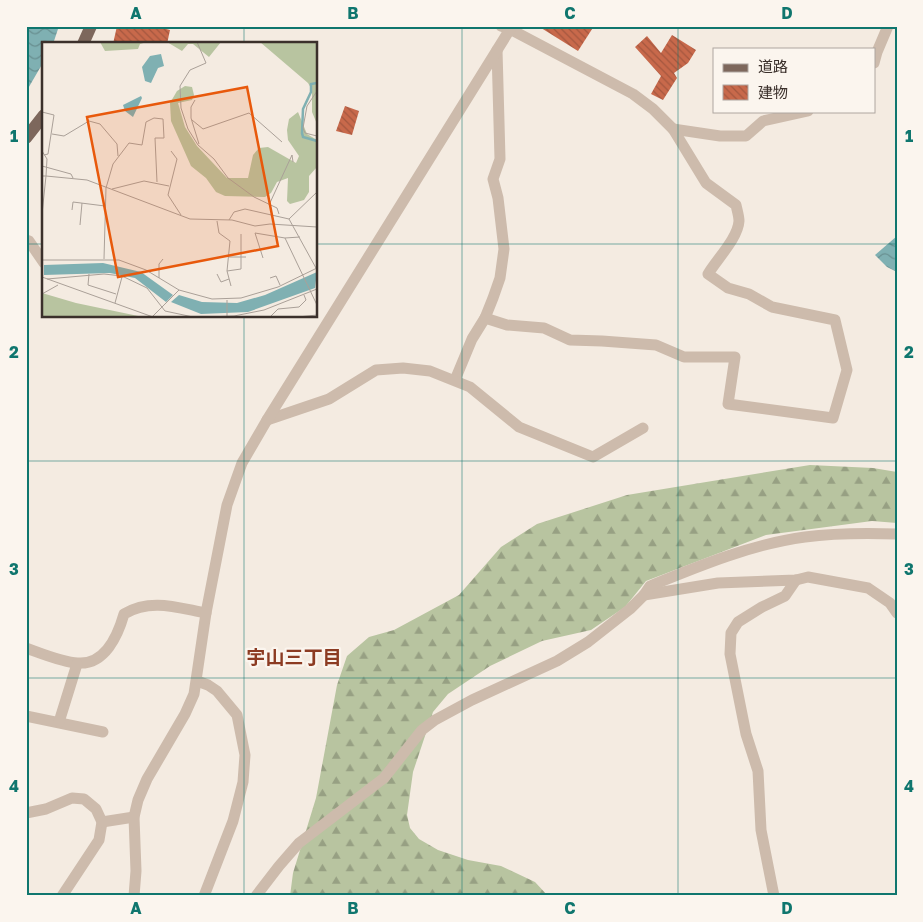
<svg xmlns="http://www.w3.org/2000/svg" width="923" height="922" font-family="'Golos Text','Noto Sans JP',sans-serif">
	<defs>
		<pattern id="forest-firs" width="22" height="20" patternUnits="userSpaceOnUse" patternTransform="scale(1.25)"><rect width="22" height="20" fill="#b8c4a0"/><path d="M5 1l3.5 6h-7zM16 11l3.5 6h-7z" fill="#97a083"/></pattern>
		<pattern id="water-waves" width="16" height="10" patternUnits="userSpaceOnUse" patternTransform="scale(1.25)"><rect width="16" height="10" fill="#7fb0b2"/><path d="M0 5q4-4 8 0t8 0" fill="none" stroke="#699091"/></pattern>
		<pattern id="building-back-hatch" width="6" height="6" patternUnits="userSpaceOnUse" patternTransform="scale(1.25)"><rect width="6" height="6" fill="#c8694b"/><path d="M-1 5l2 2M0 0l6 6M5-1l2 2" fill="none" stroke="#a4573f"/></pattern>
	</defs>
	<rect width="100%" height="100%" fill="#f4ebe1"/>
	<polygon fill="url(#forest-firs)" points="810,465 873,468 897,472 897,523 872,521 766,535 646,581 625,607 591,630 542,641 490,666 448,694 433,712 413,772 407,815 410,828 419,839 438,850 468,860 501,866 535,882 548,896 290,896 293,873 316,798 337,685 347,656 369,637 394,630 459,595 501,547 537,524 627,495"/>
	<g fill="url(#water-waves)">
		<polygon points="26,26 59,26 53,44 44,44 44,61 26,92"/>
		<polygon points="897,236 897,272 887,267 875,255"/>
	</g>
	<g fill="url(#building-back-hatch)">
		<polygon points="117,26 155,26 170,30 167,44 113,44"/>
		<polygon points="538,26 594,26 578,51"/>
		<polygon points="672,35 696,50 688,63 674,73 677,78 663,100 651,94 661,76 635,47 647,36 661,53"/>
		<polygon points="345,106 359,111 352,135 336,131"/>
	</g>
	<g fill="none" stroke-linecap="round" stroke-linejoin="round">
		<g stroke="#cdbbac" stroke-width="11">
			<polyline points="874,63 877,52 888,26"/>
			<polyline points="673,129 720,136 746,136 763,121 808,111"/>
			<polyline points="26,240 29,241 44,263"/>
			<path d="M485 318 507 325 544 328 570 340 602 341 656 345 684 357H735L728 404 833 418 847 370 835 320 772 307 749 294 728 288 708 274C717 259 738 238 739 221 739 216 737 210 736 205L706 183 673 129 653 109 633 94 510 29 501 26"/>
			<polyline points="455,380 472,339 485,318 493,298 500,278 504,249 498,198 493,179 500,159 497,50"/>
			<polyline points="267,420 329,399 376,370 403,368 430,371 470,387 519,427 593,457 643,428"/>
			<polyline points="644,595 718,583 796,580 808,577 868,588 890,603 897,613"/>
			<path d="M26 648C40 653 64 663 78 663 105 665 118 635 124 614 151 598 178 608 206 613"/>
			<polyline points="197,681 208,685 217,691 237,715 245,755 243,782 233,821 204,896"/>
			<polyline points="26,716 103,732"/>
			<polyline points="59,722 77,664"/>
			<polyline points="26,813 46,809 72,798 84,799 96,809 102,822 99,840 62,896"/>
			<polyline points="102,822 134,817"/>
			<polyline points="134,896 136,871 134,817 138,800 147,779 185,714 194,694 206,613 227,505 242,463 267,420 512,26"/>
			<path d="M256 896 279 866 299 843 384 778 422 730 435 720 472 700 557 661 588 642 630 609 644 595 650 586C699 566 752 544 805 537 835 533 867 533 897 534"/>
			<polyline points="774,896 761,830 758,771 746,734 730,654 731,633 738,622 762,607 785,596 796,580"/>
		</g>
		<g stroke="#7d675c" stroke-width="12">
			<polyline points="83,44 91,26"/>
			<polyline points="26,138 44,115"/>
		</g>
	</g>
	<path fill="none" stroke="#0f766e" stroke-width="1" stroke-opacity="0.55" d="M244 26V44M462 26V896M678 26V896M26 244H44M316 244H897M244 316V896M26 461H897M26 678H897"/>
	<g text-anchor="middle" dominant-baseline="central" stroke-width="4.5" stroke-linejoin="round" paint-order="stroke">
		<g font-size="19" font-weight="bold" fill="#8c3b22" stroke="#fbf5ee">
			<text x="294" y="656">宇山三丁目</text>
		</g>
	</g>
	<g transform="translate(42 42)">
		<rect width="275" height="275" fill="#f4ebe1"/>
		<path d="M58 0H105L98 2 96 7 63 9ZM125 0H179L167 15 151 2H146L140 9ZM218 0H275V82L270 70V48L266 41ZM143 44 150 45 152 53 150 58 136 61 143 85 155 104 185 136H206L211 113 217 106 226 105 254 121 257 114 246 98 245 88 247 77 256 70 265 92 275 98V125L267 134V150L262 158 248 162 245 159 246 136 235 140 229 151 223 155 183 154 174 150 164 136 149 124 129 79 128 61 135 49ZM0 251 34 261 101 275H0Z" fill="#b8c4a0"/>
		<path d="M119 12 122 24 116 26 109 41 103 39 100 25 108 14ZM99 54 100 56 91 75 83 69 81 63ZM61 221 99 230 131 253 124 260 93 236 68 231 2 233V223ZM275 230 273 246 206 270 159 272 129 260 137 253 160 260 195 261 223 253Z" fill="#7fb0b2"/>
		<path fill="none" stroke="#7fb0b2" stroke-width="2.5" d="M275 41 269 42V50L261 67 260 91 261 95 275 99"/>
		<path fill="none" stroke="#aaa098" stroke-width="1" d="M155 0 164 21 148 28 138 44 139 66 146 87 156 103 172 117 186 136 212 155 235 166 237 172M275 49 265 64 261 86 263 91 275 94M153 58 149 65V76L157 102M0 70 12 73 6 112 2 113M150 78 161 87 207 71 240 100M10 92 22 94 47 79 58 82 75 102 76 114M0 109 5 117 4 134 45 138 148 177 190 178 213 184 228 182 275 185M129 109 135 117 126 153 139 173M0 124 29 132 31 136M0 134H4L0 172M70 147 102 139 127 144M227 163 250 113 251 120M30 168 31 160 63 164M247 177 275 150M187 178 192 170 203 167 247 177 274 226M175 179 177 191 188 199 185 229 199 227V192M38 183 40 161M243 196 258 195M187 215H204M221 216 213 191 243 196 275 263M62 217 64 146 71 122 87 101 100 103 104 80 112 76 121 77 122 96H113L115 140M0 218H77L104 228 137 248M185 229 189 244M47 232 46 243 74 252M175 232 179 240 187 237M0 235 111 275M117 236V222L121 217M228 236 234 234 238 243M5 237 62 232 80 234 105 246 123 269 151 275M0 252 16 243M185 258V274M73 261 80 235M110 275 137 248 170 257 199 256 236 245 275 226M165 275 192 274 222 268 275 247M228 275 236 267 257 265 264 258 262 253M256 275 275 273"/>
		<path fill="#e8590c" fill-opacity="0.15" stroke="#e8590c" stroke-width="2.5" d="M205 45 236 204 76 235 45 75Z"/>
		<rect width="275" height="275" fill="none" stroke="#3b302b" stroke-width="2.5"/>
	</g>
	<rect width="923" height="922" fill="none" stroke="#fbf5ee" stroke-width="55"/>
	<rect x="713" y="48" width="162" height="65" fill="#fbf5ee" stroke="#aea6a0"/>
	<rect x="723" y="64" width="25" height="8" fill="#7d675c" stroke="#aea6a0"/>
	<text x="758" y="72" font-size="15" fill="#3b302b">道路</text>
	<rect x="723" y="85" width="25" height="15" fill="url(#building-back-hatch)" stroke="#aea6a0"/>
	<text x="758" y="98" font-size="15" fill="#3b302b">建物</text>
	<rect x="28" y="28" width="868" height="866" fill="none" stroke="#0f766e" stroke-width="2"/>
	<g font-size="16" text-anchor="middle" font-weight="bold" fill="#0f766e">
		<text x="136" y="19">A</text>
		<text x="353" y="19">B</text>
		<text x="570" y="19">C</text>
		<text x="787" y="19">D</text>
		<text x="14" y="142">1</text>
		<text x="909" y="142">1</text>
		<text x="14" y="358">2</text>
		<text x="909" y="358">2</text>
		<text x="14" y="575">3</text>
		<text x="909" y="575">3</text>
		<text x="14" y="792">4</text>
		<text x="909" y="792">4</text>
		<text x="136" y="914">A</text>
		<text x="353" y="914">B</text>
		<text x="570" y="914">C</text>
		<text x="787" y="914">D</text>
	</g>
</svg>
